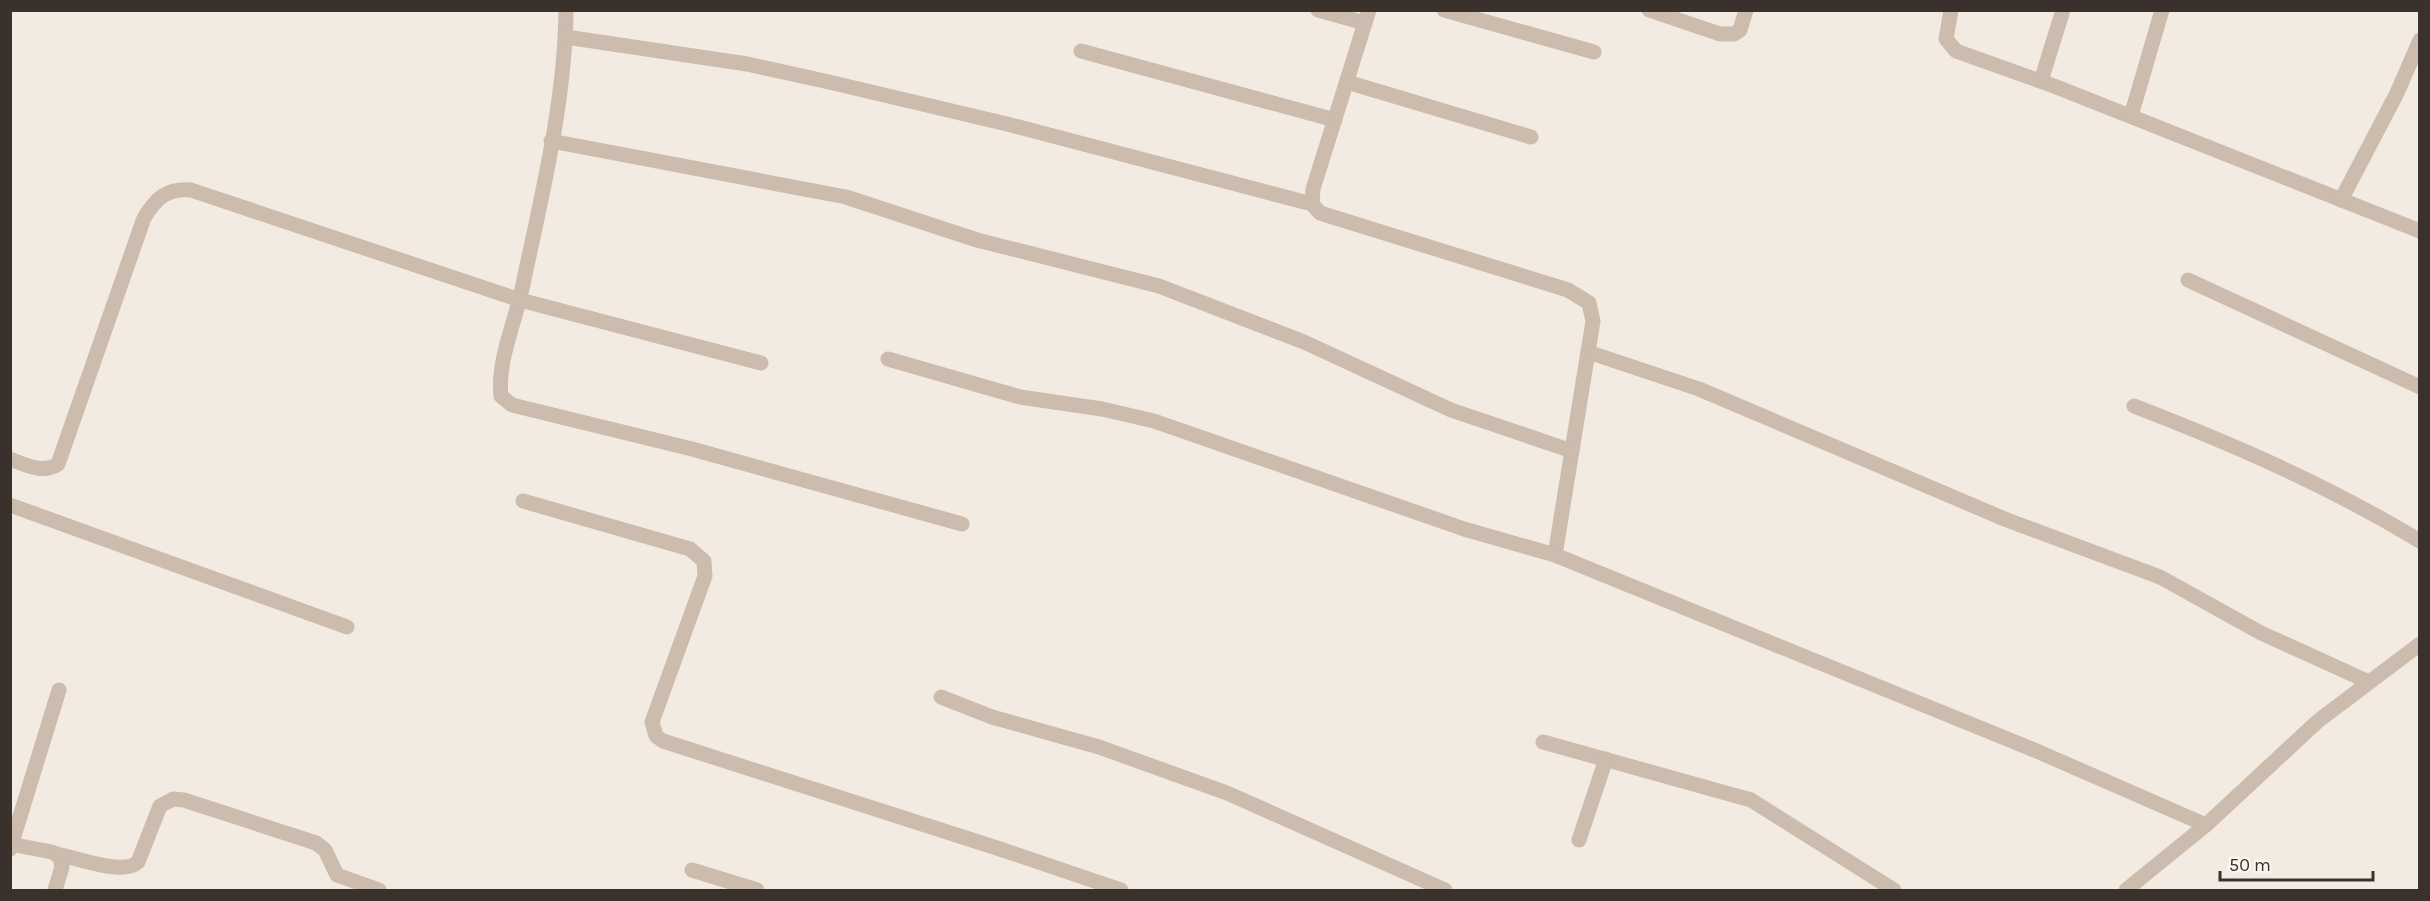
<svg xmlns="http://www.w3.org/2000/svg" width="2430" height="901" font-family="Karla,sans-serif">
	<rect width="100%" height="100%" fill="#f3ebe2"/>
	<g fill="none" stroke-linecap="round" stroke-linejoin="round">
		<g stroke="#cbbcad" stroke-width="15">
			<path d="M566 10C565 104 541 198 522 289 515 323 497 361 501 396L512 405 692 449 962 524"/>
			<polyline points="1318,10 1365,23"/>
			<polyline points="1369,10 1313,189 1312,204 1320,213 1568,290 1589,303 1593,321 1555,555"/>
			<polyline points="1444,10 1594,52"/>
			<polyline points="1649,10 1720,34 1734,34 1740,30 1746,10"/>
			<polyline points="1951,10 1946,39 1956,51 2054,86 2420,231"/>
			<polyline points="566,37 747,64 829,82 1007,124 1312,204"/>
			<polyline points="1081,51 1335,120"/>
			<polyline points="2041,81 2063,10"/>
			<polyline points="1347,82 1531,137"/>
			<polyline points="2131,116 2162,10"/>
			<polyline points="551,141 846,197 977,240 1159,286 1304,342 1451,410 1572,451"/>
			<polyline points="2341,200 2397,93 2420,40"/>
			<polyline points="2188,280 2420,387"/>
			<polyline points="1588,352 1699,389 2007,520 2160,577 2261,633 2369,682"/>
			<polyline points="888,359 1020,397 1102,409 1154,421 1464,529 1555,555 2039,752 2206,825"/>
			<path d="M2134 406C2235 445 2327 485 2420 541"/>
			<path d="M10 459C26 465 43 474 58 464L144 218C156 198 167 188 191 190L520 300 761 363"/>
			<polyline points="523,501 690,549 704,561 705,576 652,722 656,736 663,741 1000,849 1121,890"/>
			<polyline points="10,505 347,627"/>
			<polyline points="941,697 992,717 1099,747 1227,793 1445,890"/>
			<polyline points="1543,742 1751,800 1894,890"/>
			<polyline points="1579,840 1606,759"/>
			<polyline points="10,844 52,852 60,857 62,867 55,890"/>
			<polyline points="10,849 59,690"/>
			<path d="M57 854C77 858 123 876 138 862L160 806 173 799 184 800 316 843 325 850 337 875 379 890"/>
			<polyline points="692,870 757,890"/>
			<polyline points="2126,890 2206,825 2318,721 2420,644"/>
		</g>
	</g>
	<rect width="2430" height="901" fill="none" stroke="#3a302c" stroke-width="24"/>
	<path d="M2220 871v9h153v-9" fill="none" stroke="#3a302c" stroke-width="3"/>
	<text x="2229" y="871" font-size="18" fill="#3a302c" stroke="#faf5ee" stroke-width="4.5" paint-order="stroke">50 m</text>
</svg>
